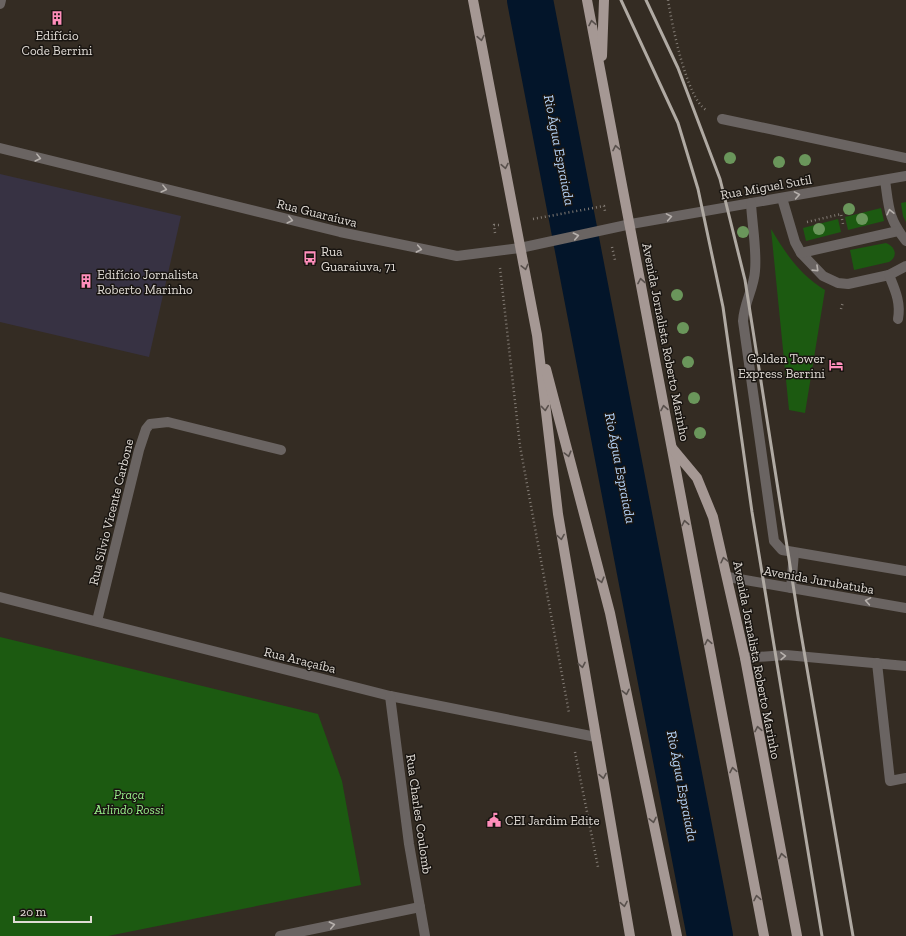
<svg xmlns="http://www.w3.org/2000/svg" width="906" height="936" font-family="'Zilla Slab',serif">
	<rect width="100%" height="100%" fill="#342c23"/>
	<polygon fill="#373243" points="0,174 181,216 149,357 0,322"/>
	<g fill="#1c5a11">
		<polygon points="906,202 906,222 903,216 901,203"/>
		<polygon points="881,208 884,221 848,230 845,217"/>
		<polygon points="838,219 841,232 806,241 803,228"/>
		<path d="M771 229C786 254 800 275 825 290L805 413 789 410Z"/>
		<path d="M886 243C896 247 898 257 889 262L854 270 850 250Z"/>
		<polygon points="0,637 318,714 342,781 361,885 108,936 0,936"/>
	</g>
	<g fill="none" stroke-linecap="round" stroke-linejoin="round">
		<polyline stroke="#03152a" stroke-width="46" points="530,0 710,936"/>
		<g stroke="#837c75" stroke-width="2.5" stroke-dasharray="1 3" stroke-linecap="butt">
			<path d="M668 0C672 24 686 97 706 110"/>
			<polyline points="533,219 604,206 605,211"/>
			<polyline points="807,222 841,214 843,224"/>
			<polyline points="495,233 494,225 499,225"/>
			<polyline points="612,247 615,260"/>
			<polyline points="500,268 520,446 569,713"/>
			<polyline points="841,309 843,302"/>
			<polyline points="575,752 598,867"/>
		</g>
		<g stroke="#6a6462" stroke-width="10">
			<polyline points="0,4 1,0"/>
			<polyline points="722,119 906,158"/>
			<polyline points="0,148 340,232 457,256 520,248 631,224 906,176"/>
			<path d="M885 180C889 208 888 218 906 241"/>
			<polyline points="782,198 795,242 801,253 823,276 838,283 848,284 889,275 906,266"/>
			<path d="M751 203C752 224 757 250 755 271 754 288 744 303 743 321L774 541 782 550 906 571"/>
			<polyline points="801,253 898,231"/>
			<path d="M889 275C895 290 901 302 898 319"/>
			<polyline points="728,577 906,608"/>
			<polyline points="791,588 794,553"/>
			<polyline points="0,597 390,696 596,737"/>
			<polyline points="97,621 139,450 146,429 150,424 168,422 281,450"/>
			<polyline points="745,658 786,655 906,666"/>
			<polyline points="877,663 890,781 906,778"/>
			<polyline points="390,696 409,844 425,936"/>
			<polyline points="280,936 420,907"/>
		</g>
		<g stroke="#a59894" stroke-width="10">
			<polyline points="473,0 537,335 558,514 630,936"/>
			<polyline points="587,0 764,936"/>
			<polyline points="602,56 604,0"/>
			<polyline points="546,369 610,613 677,936"/>
			<polyline points="672,448 697,478 713,517 745,658 797,936"/>
		</g>
		<g stroke="#b0aaa3" stroke-width="3">
			<polyline points="621,0 678,123 698,189 723,307 752,512 822,936"/>
			<polyline points="646,0 678,68 720,179 745,280 798,616 853,936"/>
		</g>
	</g>
	<g fill="#6a965b">
		<circle cx="730" cy="158" r="6"/>
		<circle cx="805" cy="160" r="6"/>
		<circle cx="779" cy="162" r="6"/>
		<circle cx="849" cy="209" r="6"/>
		<circle cx="862" cy="219" r="6"/>
		<circle cx="819" cy="229" r="6"/>
		<circle cx="743" cy="232" r="6"/>
		<circle cx="677" cy="295" r="6"/>
		<circle cx="683" cy="328" r="6"/>
		<circle cx="688" cy="362" r="6"/>
		<circle cx="694" cy="398" r="6"/>
		<circle cx="700" cy="433" r="6"/>
	</g>
	<defs><path id="oneway-chevron" d="M-2-3.5L2.5 0L-2 3.5" fill="none" stroke-width="1.6" stroke-linecap="round" stroke-linejoin="round"/></defs>
	<g stroke="#58504c">
		<use href="#oneway-chevron" transform="translate(592 23) rotate(-101)"/>
		<use href="#oneway-chevron" transform="translate(481 38) rotate(79)"/>
		<use href="#oneway-chevron" transform="translate(616 148) rotate(-101)"/>
		<use href="#oneway-chevron" transform="translate(505 166) rotate(79)"/>
		<use href="#oneway-chevron" transform="translate(525 267) rotate(76)"/>
		<use href="#oneway-chevron" transform="translate(641 281) rotate(-100)"/>
		<use href="#oneway-chevron" transform="translate(545 408) rotate(84)"/>
		<use href="#oneway-chevron" transform="translate(664 408) rotate(-100)"/>
		<use href="#oneway-chevron" transform="translate(568 454) rotate(75)"/>
		<use href="#oneway-chevron" transform="translate(685 523) rotate(-101)"/>
		<use href="#oneway-chevron" transform="translate(561 537) rotate(81)"/>
		<use href="#oneway-chevron" transform="translate(724 560) rotate(-103)"/>
		<use href="#oneway-chevron" transform="translate(601 580) rotate(75)"/>
		<use href="#oneway-chevron" transform="translate(708 642) rotate(-101)"/>
		<use href="#oneway-chevron" transform="translate(582 665) rotate(79)"/>
		<use href="#oneway-chevron" transform="translate(626 692) rotate(78)"/>
		<use href="#oneway-chevron" transform="translate(758 729) rotate(-101)"/>
		<use href="#oneway-chevron" transform="translate(733 770) rotate(-101)"/>
		<use href="#oneway-chevron" transform="translate(603 776) rotate(80)"/>
		<use href="#oneway-chevron" transform="translate(653 820) rotate(78)"/>
		<use href="#oneway-chevron" transform="translate(782 856) rotate(-101)"/>
		<use href="#oneway-chevron" transform="translate(757 898) rotate(-101)"/>
		<use href="#oneway-chevron" transform="translate(624 904) rotate(80)"/>
	</g>
	<g stroke="#b7b1ad">
		<use href="#oneway-chevron" transform="translate(38 158) rotate(14)"/>
		<use href="#oneway-chevron" transform="translate(164 189) rotate(14)"/>
		<use href="#oneway-chevron" transform="translate(797 195) rotate(-10)"/>
		<use href="#oneway-chevron" transform="translate(890 212) rotate(-103)"/>
		<use href="#oneway-chevron" transform="translate(669 217) rotate(-10)"/>
		<use href="#oneway-chevron" transform="translate(290 220) rotate(14)"/>
		<use href="#oneway-chevron" transform="translate(576 236) rotate(-12)"/>
		<use href="#oneway-chevron" transform="translate(419 249) rotate(11)"/>
		<use href="#oneway-chevron" transform="translate(816 269) rotate(44)"/>
		<use href="#oneway-chevron" transform="translate(868 601) rotate(-170)"/>
		<use href="#oneway-chevron" transform="translate(783 656) rotate(-1)"/>
		<use href="#oneway-chevron" transform="translate(332 925) rotate(-12)"/>
	</g>
	<defs>
		<symbol id="building-bare" viewBox="-9 -9 18 18"><path d="M-4-6H4V6H1V3H-1V6H-4ZM-2.5-4.3h1.7v1.8h-1.7ZM.8-4.3h1.7v1.8H.8ZM-2.5-1h1.7V.8h-1.7ZM.8-1h1.7V.8H.8Z" fill="#ff8ebb" stroke="#191511" stroke-width="2.5" paint-order="stroke"/></symbol>
		<symbol id="bus-bare" viewBox="-9 -9 18 18"><path d="M-5-6H5V4H4V6H2V4H-2V6H-4V4H-5ZM-3.5-4V0h7V-4ZM-3.5 1.2v1.5H-2V1.2ZM2 1.2v1.5H3.5V1.2Z" fill="#ff8ebb" stroke="#191511" stroke-width="2.5" paint-order="stroke"/></symbol>
		<symbol id="hotel-bare" viewBox="-9 -9 18 18"><path d="M-6-4.5h1.5V1H6V5H4.5V3h-9V5H-6ZM-4 0a1.8 1.8 0 1 1 3.6 0ZM.5 0V-2.5h3Q6-2.5 6 0Z" fill="#ff8ebb" stroke="#191511" stroke-width="2.5" paint-order="stroke"/></symbol>
		<symbol id="civic-bare" viewBox="-9 -9 18 18"><path d="M-.6-6.5H3V-4.5H.6V-3L4-1V1h2V6H-6V1h2V-1L-.6-3ZM-1.2 2.5V6h2.4V2.5Z" fill="#ff8ebb" stroke="#191511" stroke-width="2.5" paint-order="stroke"/></symbol>
	</defs>
	<g fill-rule="evenodd">
		<use href="#building-bare" x="47" y="8" width="20" height="20"/>
		<use href="#bus-bare" x="300" y="248" width="20" height="20"/>
		<use href="#building-bare" x="76" y="271" width="20" height="20"/>
		<use href="#hotel-bare" x="826" y="355" width="20" height="20"/>
		<use href="#civic-bare" x="484" y="810" width="20" height="20"/>
	</g>
	<g text-anchor="middle" dominant-baseline="central" stroke-width="3" stroke-linejoin="round" paint-order="stroke">
		<g font-size="13" fill="#e0dbd5" stroke="#191511" text-anchor="start">
			<text x="57" y="35" text-anchor="middle">Edifício<tspan x="57" dy="15">Code Berrini</tspan></text>
			<text x="321" y="251">Rua<tspan x="321" dy="15">Guaraiuva, 71</tspan></text>
			<text x="97" y="274">Edifício Jornalista<tspan x="97" dy="15">Roberto Marinho</tspan></text>
			<text x="825" y="358" text-anchor="end">Golden Tower<tspan x="825" dy="15">Express Berrini</tspan></text>
			<text x="505" y="820">CEI Jardim Edite</text>
		</g>
		<g font-size="13" fill="#e0dbd5" stroke="#191511">
			<text transform="translate(766 187) rotate(-10)">Rua Miguel Sutil</text>
			<text transform="translate(317 213) rotate(14)">Rua Guaraíuva</text>
			<text transform="translate(666 342) rotate(79)">Avenida Jornalista Roberto Marinho</text>
			<text transform="translate(111 512) rotate(-76)">Rua Silvio Vicente Carbone</text>
			<text transform="translate(819 580) rotate(10)">Avenida Jurubatuba</text>
			<text transform="translate(300 660) rotate(14)">Rua Araçaíba</text>
			<text transform="translate(757 660) rotate(79)">Avenida Jornalista Roberto Marinho</text>
			<text transform="translate(419 814) rotate(82)">Rua Charles Coulomb</text>
		</g>
		<g font-size="13" font-style="italic" fill="#97ec89" stroke="#191511">
			<text x="129" y="794">Praça<tspan x="129" dy="15">Arlindo Rossi</tspan></text>
		</g>
		<g font-size="14" font-style="italic" fill="#b4d3f9" stroke="#191511">
			<text transform="translate(559 150) rotate(79)">Rio Água Espraiada</text>
			<text transform="translate(620 468) rotate(79)">Rio Água Espraiada</text>
			<text transform="translate(682 786) rotate(79)">Rio Água Espraiada</text>
		</g>
	</g>
	<path d="M14 916v6h77v-6" fill="none" stroke="#e0dbd5" stroke-width="2"/>
	<text x="20" y="916" font-size="12" fill="#e0dbd5" stroke="#191511" stroke-width="3" paint-order="stroke">20 m</text>
</svg>
